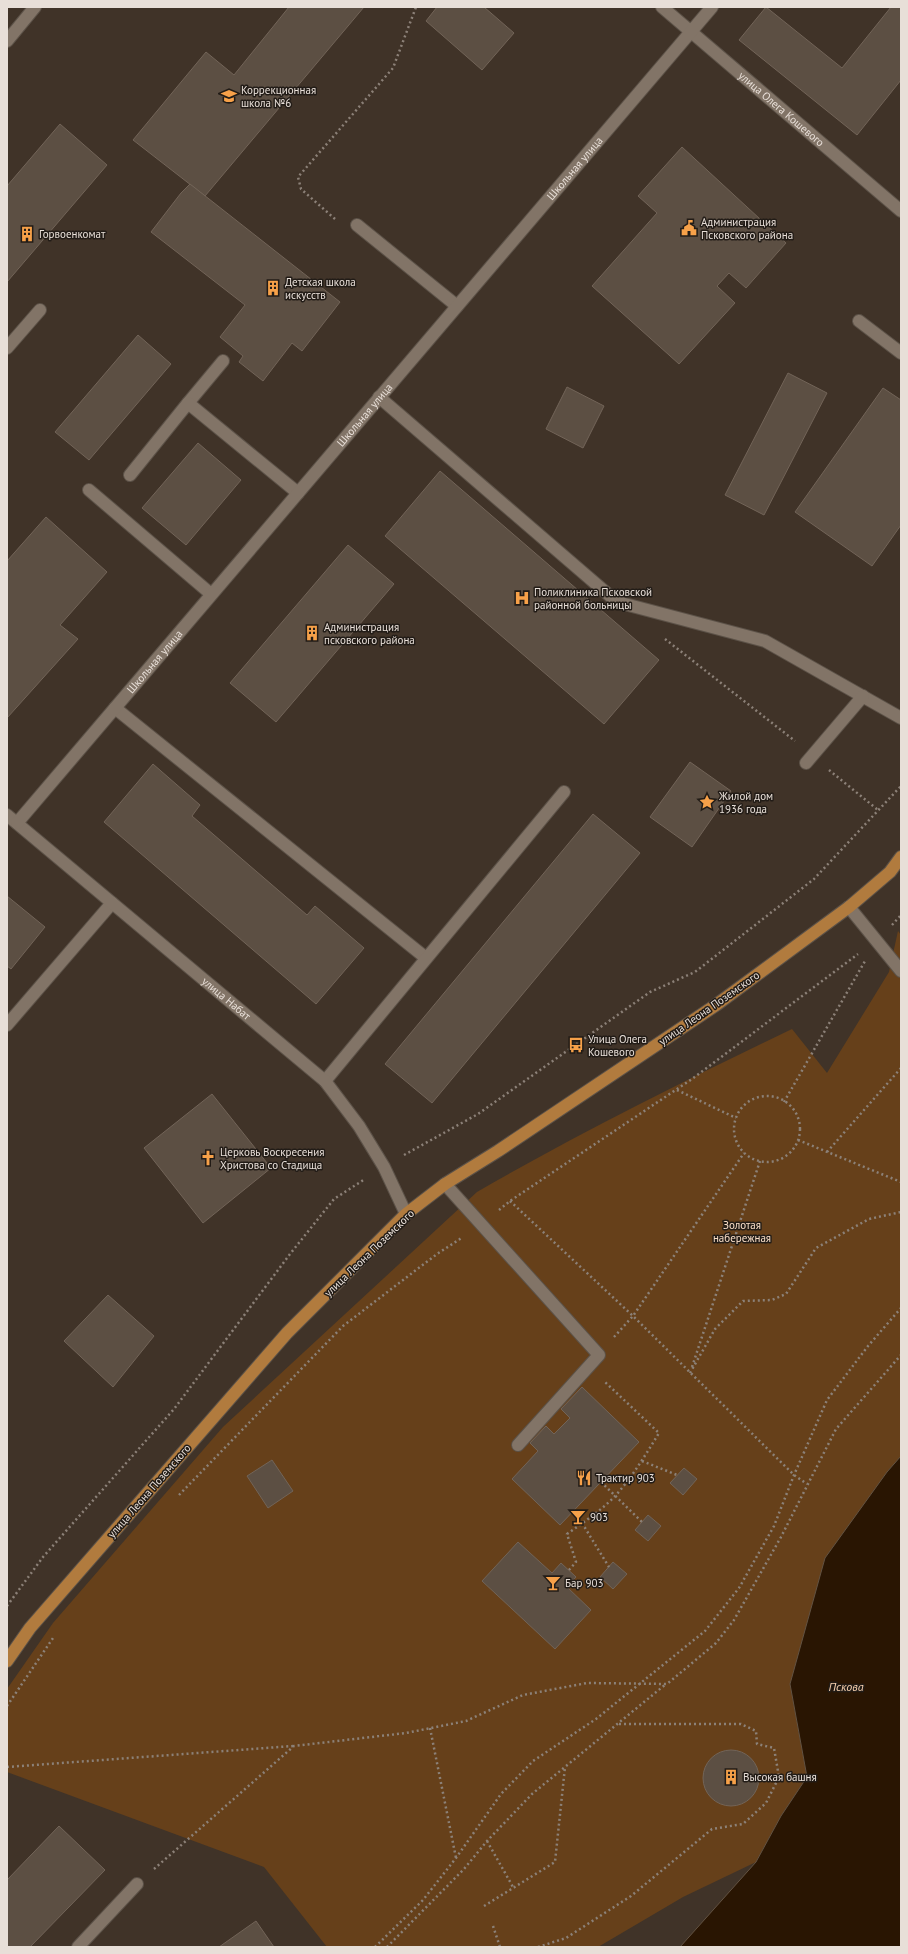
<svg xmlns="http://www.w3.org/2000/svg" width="908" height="1954" font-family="'PT Sans',sans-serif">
	<rect width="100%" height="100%" fill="#403328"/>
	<path fill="#66401a" d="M898 931 901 935V1456L887 1472 790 1684 807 1777 781 1816 756 1862 683 1897 598 1947H327L264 1867 7 1772V1689L53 1623 223 1427 477 1192C579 1133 686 1080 792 1029L827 1073 889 972Z"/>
	<polygon fill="#291502" stroke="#625242" points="901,1456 901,1947 680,1947 756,1862 781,1816 807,1777 790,1684 825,1558 887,1472"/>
	<g fill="#5c4f43" stroke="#726458">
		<polygon points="289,7 364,7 205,196 133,140 206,52 234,75"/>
		<polygon points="437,7 484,7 514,33 482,70 426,21"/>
		<polygon points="766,7 842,68 891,7 901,7 901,80 857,135 739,40"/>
		<polygon points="60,124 107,165 7,282 7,186"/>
		<polygon points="682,147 786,243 746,288 729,273 717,286 735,303 679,364 592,286 657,213 638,196"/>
		<polygon points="190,184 340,302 302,351 292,343 263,381 239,362 243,356 220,337 245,305 151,232 181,193"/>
		<polygon points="138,335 171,364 89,460 55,432"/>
		<polygon points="788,373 827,393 764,515 725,495"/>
		<polygon points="567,387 604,406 583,448 546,429"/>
		<polygon points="883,388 901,400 901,525 872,566 795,512"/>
		<polygon points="198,443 241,480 186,545 142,508"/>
		<polygon points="440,471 659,660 604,724 385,536"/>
		<polygon points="46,517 107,572 60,625 78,639 7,718 7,561"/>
		<polygon points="348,545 394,584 276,722 230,683"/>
		<polygon points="690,762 731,791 692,847 650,817"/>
		<polygon points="153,764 200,805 192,816 307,915 315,906 364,948 316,1004 104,822"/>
		<polygon points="593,814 640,853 432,1103 385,1064"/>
		<polygon points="7,896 45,927 11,969 7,966"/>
		<polygon points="212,1094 271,1168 203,1223 144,1148"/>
		<polygon points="108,1295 154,1336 113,1387 64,1341"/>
		<polygon points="582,1387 639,1442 560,1525 512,1479 538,1451 530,1443 546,1426 554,1434 570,1418 561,1409"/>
		<polygon points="272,1460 293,1491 268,1508 247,1476"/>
		<polygon points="684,1468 697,1479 683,1495 670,1483"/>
		<polygon points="648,1515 661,1526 648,1541 635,1530"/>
		<polygon points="518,1542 552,1573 561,1563 576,1577 567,1587 591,1610 555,1649 482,1581"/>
		<polygon points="613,1562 627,1574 613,1589 600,1577"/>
		<circle cx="731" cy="1778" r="28"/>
		<polygon points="59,1826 105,1870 30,1947 7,1947 7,1880"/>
		<polygon points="256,1921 274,1947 219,1947"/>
	</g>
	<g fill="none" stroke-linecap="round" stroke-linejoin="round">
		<defs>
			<g id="lane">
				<polyline points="357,225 457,306"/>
				<polyline points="859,321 901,353"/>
				<polyline points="7,348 40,310"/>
				<polyline points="379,397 617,602 765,641 901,718"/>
				<polyline points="188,403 223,361"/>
				<polyline points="130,475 188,403 298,493"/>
				<polyline points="89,490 211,594"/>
				<polyline points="115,708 426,958"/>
				<polyline points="806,763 863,696"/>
				<polyline points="849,907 901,971"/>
				<polyline points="7,1025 112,903"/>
				<polyline points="325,1081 564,792"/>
				<polyline points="445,1184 599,1355 518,1445"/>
				<polyline points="78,1947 137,1884"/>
			</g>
			<g id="street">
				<path id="s1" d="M662 7 901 211"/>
				<polyline points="7,41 35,7"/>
				<path id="s2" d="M7 815 325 1081 359 1126 384 1167 406 1214"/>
				<path id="s3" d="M17 823 712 7"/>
			</g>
			<polyline id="primary" points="7,1661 30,1628 287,1333 406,1214 445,1184 498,1151 716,1005 849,907 890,872 901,857"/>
		</defs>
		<use href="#lane" stroke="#5c5248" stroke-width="14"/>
		<use href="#street" stroke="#5c5248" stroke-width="14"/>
		<use href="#primary" stroke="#5c5248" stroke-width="14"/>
		<g stroke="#8c8178" stroke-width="2.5" stroke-dasharray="2 3" stroke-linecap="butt">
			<polyline points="335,219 301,189 298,177 393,68 416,7"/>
			<polyline points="665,639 795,741"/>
			<polyline points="829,770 878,810"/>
			<polyline points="892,925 901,915"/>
			<polyline points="677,1090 736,1118"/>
			<circle cx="767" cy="1129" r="33"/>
			<polyline points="784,1102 865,961"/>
			<polyline points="798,1140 901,1182"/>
			<polyline points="827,1152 901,1068"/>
			<polyline points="404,1155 478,1114 650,992 695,972 814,879 901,786"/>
			<polyline points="510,1201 633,1316 794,1475 807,1484"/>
			<polyline points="499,1210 510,1201 692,1079 858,954"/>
			<polyline points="614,1337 633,1316 744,1153"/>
			<polyline points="692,1367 760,1161"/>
			<polyline points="690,1373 715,1329 743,1301 772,1300 786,1294 816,1248 869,1219 901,1212"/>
			<polyline points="642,1461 677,1475"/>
			<polyline points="601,1482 642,1522"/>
			<polyline points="179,1495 343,1326 437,1254 463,1237"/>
			<polyline points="582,1523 609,1567"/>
			<path d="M569 1570 576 1562 567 1534C584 1522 602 1510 616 1495 633 1476 646 1454 659 1433L605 1382"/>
			<polyline points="7,1606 43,1557 174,1409 290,1254 334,1199 365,1179"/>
			<polyline points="7,1706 53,1638"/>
			<polyline points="430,1728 456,1858"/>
			<polyline points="7,1767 293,1746"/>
			<polyline points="487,1841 513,1887"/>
			<polyline points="154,1869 294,1746 406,1733 466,1721 523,1695 587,1683 667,1684 716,1643 734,1620 781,1537 836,1429 901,1355"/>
			<polyline points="484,1906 555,1862 565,1767"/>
			<polyline points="493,1926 500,1947"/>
			<polyline points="375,1947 423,1900 456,1858 501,1794 533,1761 596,1719 705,1631 739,1588 774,1526 794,1475 827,1400 868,1346 901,1308"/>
			<polyline points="387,1947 464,1869 487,1841 532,1794 666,1684"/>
			<polyline points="538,1947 566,1938 631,1896 712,1829 743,1824 766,1803 779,1777 774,1748 757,1744 756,1731 741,1724 619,1724"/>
		</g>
		<use href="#lane" stroke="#827467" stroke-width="12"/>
		<use href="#street" stroke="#827467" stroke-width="12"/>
		<use href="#primary" stroke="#b17b3e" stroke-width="12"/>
	</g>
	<defs>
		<symbol id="school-bare" viewBox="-9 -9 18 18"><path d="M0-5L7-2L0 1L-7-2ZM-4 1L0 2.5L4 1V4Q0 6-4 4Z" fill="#f7a149" stroke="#221c17" stroke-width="2.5" paint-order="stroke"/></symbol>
		<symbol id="civic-bare" viewBox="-9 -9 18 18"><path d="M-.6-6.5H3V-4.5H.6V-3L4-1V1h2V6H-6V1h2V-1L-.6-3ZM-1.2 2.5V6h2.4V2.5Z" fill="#f7a149" stroke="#221c17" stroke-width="2.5" paint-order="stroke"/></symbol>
		<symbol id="building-bare" viewBox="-9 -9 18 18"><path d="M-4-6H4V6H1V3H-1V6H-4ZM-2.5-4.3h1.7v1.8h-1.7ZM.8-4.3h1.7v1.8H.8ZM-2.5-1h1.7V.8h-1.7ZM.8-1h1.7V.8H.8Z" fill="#f7a149" stroke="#221c17" stroke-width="2.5" paint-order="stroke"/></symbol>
		<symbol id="hospital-bare" viewBox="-9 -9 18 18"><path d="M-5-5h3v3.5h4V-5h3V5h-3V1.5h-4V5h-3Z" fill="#f7a149" stroke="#221c17" stroke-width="2.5" paint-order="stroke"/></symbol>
		<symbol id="sight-bare" viewBox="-9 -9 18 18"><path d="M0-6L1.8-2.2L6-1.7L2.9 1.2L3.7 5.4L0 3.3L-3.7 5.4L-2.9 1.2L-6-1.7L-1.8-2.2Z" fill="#f7a149" stroke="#221c17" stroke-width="2.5" paint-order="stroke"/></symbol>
		<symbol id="bus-bare" viewBox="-9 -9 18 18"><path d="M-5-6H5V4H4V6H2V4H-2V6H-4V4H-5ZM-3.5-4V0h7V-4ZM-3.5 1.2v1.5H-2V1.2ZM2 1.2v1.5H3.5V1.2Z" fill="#f7a149" stroke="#221c17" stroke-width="2.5" paint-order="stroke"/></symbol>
		<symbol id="church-bare" viewBox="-9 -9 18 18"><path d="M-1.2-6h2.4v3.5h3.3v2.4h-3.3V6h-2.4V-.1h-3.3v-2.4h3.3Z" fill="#f7a149" stroke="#221c17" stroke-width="2.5" paint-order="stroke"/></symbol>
		<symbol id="restaurant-bare" viewBox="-9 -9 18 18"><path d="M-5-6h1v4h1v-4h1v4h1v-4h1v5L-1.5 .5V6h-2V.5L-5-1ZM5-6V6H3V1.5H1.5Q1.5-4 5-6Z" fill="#f7a149" stroke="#221c17" stroke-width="2.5" paint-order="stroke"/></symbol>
		<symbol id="bar-bare" viewBox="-9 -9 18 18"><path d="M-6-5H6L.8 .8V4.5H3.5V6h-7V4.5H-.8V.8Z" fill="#f7a149" stroke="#221c17" stroke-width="2.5" paint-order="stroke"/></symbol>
	</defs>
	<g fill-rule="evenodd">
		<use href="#school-bare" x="218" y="85" width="22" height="22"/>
		<use href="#civic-bare" x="678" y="217" width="22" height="22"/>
		<use href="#building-bare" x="16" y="223" width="22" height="22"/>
		<use href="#building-bare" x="262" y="277" width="22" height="22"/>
		<use href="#hospital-bare" x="511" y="587" width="22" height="22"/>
		<use href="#building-bare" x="301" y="622" width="22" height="22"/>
		<use href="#sight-bare" x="696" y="791" width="22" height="22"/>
		<use href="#bus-bare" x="565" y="1034" width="22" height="22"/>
		<use href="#church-bare" x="197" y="1147" width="22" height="22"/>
		<use href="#restaurant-bare" x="573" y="1467" width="22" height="22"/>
		<use href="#bar-bare" x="567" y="1506" width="22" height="22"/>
		<use href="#bar-bare" x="542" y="1572" width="22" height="22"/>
		<use href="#building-bare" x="720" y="1766" width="22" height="22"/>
	</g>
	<g text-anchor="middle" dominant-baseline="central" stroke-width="3" stroke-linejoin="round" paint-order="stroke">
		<g font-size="11" fill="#e8dfd8" stroke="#221c17" text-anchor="start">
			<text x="241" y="90">Коррекционная<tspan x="241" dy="13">школа №6</tspan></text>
			<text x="701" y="222">Администрация<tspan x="701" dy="13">Псковского района</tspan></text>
			<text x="39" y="234">Горвоенкомат</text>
			<text x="285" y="282">Детская школа<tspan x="285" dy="13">искусств</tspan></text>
			<text x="534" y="592">Поликлиника Псковской<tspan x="534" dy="13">районной больницы</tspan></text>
			<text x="324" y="627">Администрация<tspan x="324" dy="13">псковского района</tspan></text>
			<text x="719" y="796">Жилой дом<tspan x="719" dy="13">1936 года</tspan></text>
			<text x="588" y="1039">Улица Олега<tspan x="588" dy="13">Кошевого</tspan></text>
			<text x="220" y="1152">Церковь Воскресения<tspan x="220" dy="13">Христова со Стадища</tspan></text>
			<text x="596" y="1478">Трактир 903</text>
			<text x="590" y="1517">903</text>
			<text x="565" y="1583">Бар 903</text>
			<text x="743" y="1777">Высокая башня</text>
		</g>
		<g font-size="11" fill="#e8dfd8" stroke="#221c17">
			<text stroke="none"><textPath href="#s1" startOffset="157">улица Олега Кошевого</textPath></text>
			<text stroke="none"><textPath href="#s3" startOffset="860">Школьная улица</textPath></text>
			<text stroke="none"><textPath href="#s3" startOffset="536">Школьная улица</textPath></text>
			<text stroke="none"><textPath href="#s3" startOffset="212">Школьная улица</textPath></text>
			<text stroke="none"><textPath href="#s2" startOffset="286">улица Набат</textPath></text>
			<text transform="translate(709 1008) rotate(-35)">улица Леона Поземского</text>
			<text transform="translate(369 1253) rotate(-44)">улица Леона Поземского</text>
			<text transform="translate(149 1491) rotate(-49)">улица Леона Поземского</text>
		</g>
		<g font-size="11" fill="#f9dec7" stroke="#221c17">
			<text x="742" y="1225">Золотая<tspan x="742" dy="13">набережная</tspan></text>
		</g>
		<g font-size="12" font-style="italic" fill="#f7d0ae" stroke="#221c17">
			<text x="846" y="1686">Пскова</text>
		</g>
	</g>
	<rect width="908" height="1954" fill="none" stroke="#e8dfd8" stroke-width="16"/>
</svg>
